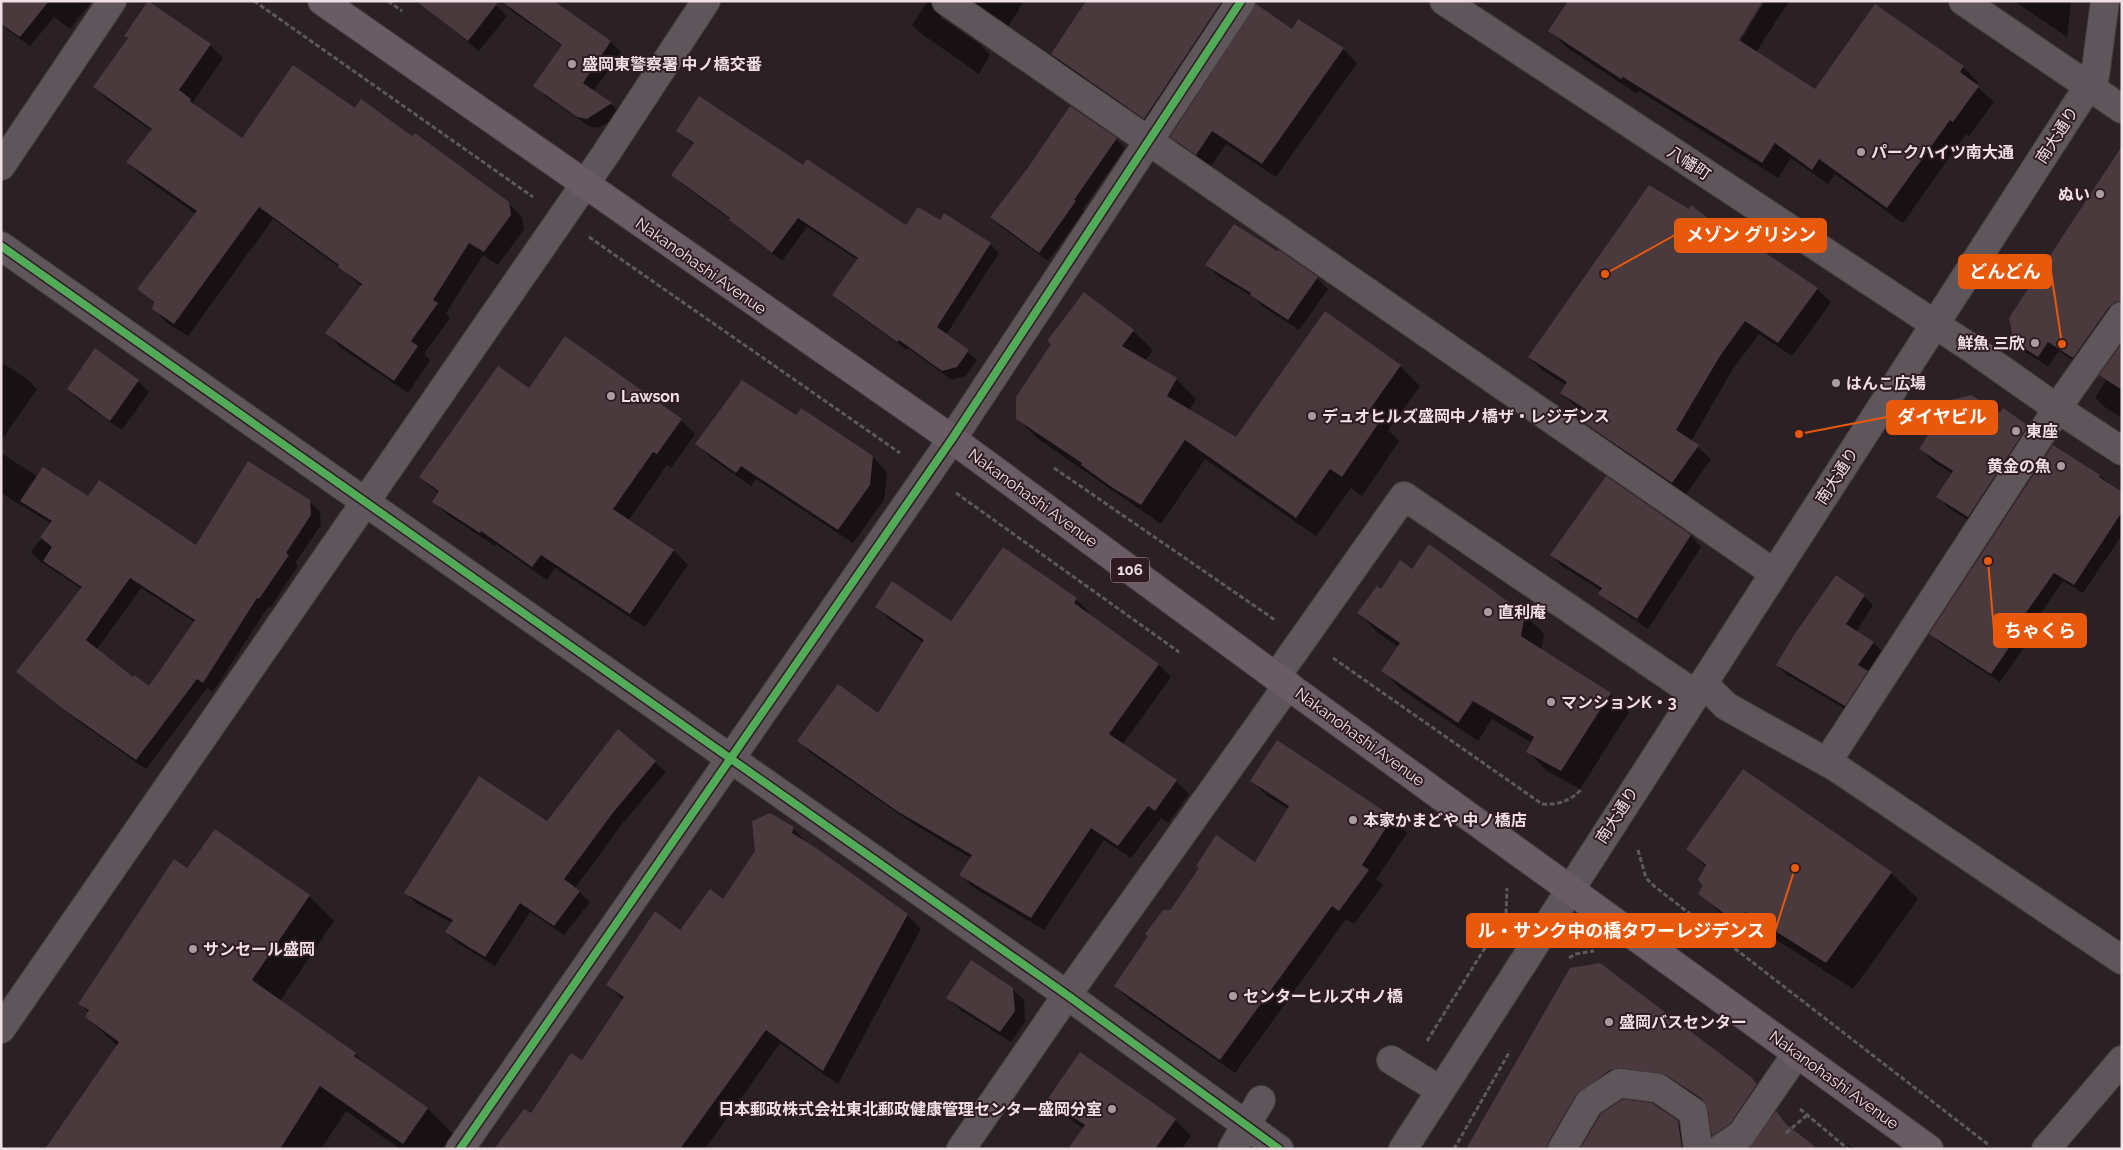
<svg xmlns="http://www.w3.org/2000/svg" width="2123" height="1150" font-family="Raleway,'Noto Sans JP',sans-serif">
	<rect width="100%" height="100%" fill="#2b2024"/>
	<g fill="#0007" fill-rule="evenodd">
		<polygon points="1,1 92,1 70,29 54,17 30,46 1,25"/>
		<polygon points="417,1 496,5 507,16 479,51"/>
		<polygon points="503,1 551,1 611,42 621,52 593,92 611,104 621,114 598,128 589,126 545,96 535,86 562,46 512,11"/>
		<polygon points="928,1 944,1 940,10 941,18 981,45 990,55 979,74 922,34 912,25"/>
		<polygon points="971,1 1024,1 1008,27"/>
		<polygon points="1087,1 1239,1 1155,128 1062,64 1052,54"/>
		<polygon points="1765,1 1789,1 1756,52 1815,91 1963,67 1978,82 1976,86 1994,102 1969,136 1966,134 1903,223 1835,174 1828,184 1791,158 1778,178 1639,91 1637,94 1565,46 1550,30 1737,46"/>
		<polygon points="2014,1 2071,1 2067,37"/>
		<polygon points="1299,20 1343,49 1357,63 1276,177 1226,144 1210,168 1186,151 1172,137 1292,30"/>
		<polygon points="126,36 210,45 223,58 193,102 203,112 242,140 355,110 508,203 522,217 524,229 498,265 483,255 446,313 450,318 424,354 430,361 408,393 340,347 327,333 361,286 342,269 273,219 188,336 167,323 154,309 155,304 138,289 196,214 141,175 127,162 152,131 108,100 94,87 129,39"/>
		<polygon points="678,131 803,166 907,227 940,222 990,244 999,253 946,335 977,360 966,376 952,380 908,348 907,350 843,304 834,295 858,260 807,227 782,261 740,229 731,220 682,184 673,175 694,145"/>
		<polygon points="1116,139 1125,148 1082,210 1084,211 1048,261 1000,226 991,217"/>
		<polygon points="2122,160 2122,303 2083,367 2059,351 2048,366 2025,352 2015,342"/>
		<polygon points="1750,243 1817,289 1831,302 1792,356 1759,334 1733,369 1691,441 1711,459 1685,496 1595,433 1582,420 1586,413 1575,406 1561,393 1566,385 1542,370 1529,357 1746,249"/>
		<polygon points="1207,265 1317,278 1328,289 1299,330 1262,306 1256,299 1218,276"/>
		<polygon points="1133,331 1153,350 1145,361 1176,379 1196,399 1189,411 1236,439 1400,366 1420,386 1388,430 1399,441 1362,496 1351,488 1316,536 1205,459 1161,524 1037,438 1017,418"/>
		<polygon points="2122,346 2122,418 2106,408 2095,398 2106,380 2101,375"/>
		<polygon points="1,362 27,379 37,389 1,441"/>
		<polygon points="138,381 149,392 122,430 79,400 68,389"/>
		<path d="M529 390 681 420 695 434 671 468 667 465 628 521 674 551 688 565 645 627 555 568 547 580 496 544 495 546 448 515 434 501 439 494 420 477ZM435 486 444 495 435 489Z"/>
		<polygon points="2000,415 2025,425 2036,436 1979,527 1949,508 1938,497 1953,474 1931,460 1921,449"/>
		<polygon points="797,417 873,457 887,472 884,500 853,543 756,479 751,486 711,458 697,444"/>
		<polygon points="2053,447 2100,476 2122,494 2122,535 2083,593 2063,581 2027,633 2031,637 2000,682 1940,643 1931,634"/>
		<path d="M1 453 38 477 196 547 309 501 320 512 321 525 295 563 298 566 270 608 268 607 213 692 207 688 146 769 78 721 18 672 82 589 41 562 31 552 52 524 1 493ZM141 588 194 622 149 688 133 679 97 649Z"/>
		<polygon points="1607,478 1691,536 1701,547 1648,629 1611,604 1600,593 1602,591 1562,566 1552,555"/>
		<polygon points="1412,570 1525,615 1544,634 1541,650 1610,694 1629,712 1580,789 1547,771 1528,752 1532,743 1492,719 1478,741 1402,690 1383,671 1398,647 1377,632 1358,613 1381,591"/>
		<polygon points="1864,596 1873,605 1856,632 1873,642 1882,651 1867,672 1876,681 1854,714 1786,674 1777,665"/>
		<polygon points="1076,599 1089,612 1087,614 1159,665 1171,677 1122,745 1176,781 1189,794 1168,823 1161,818 1131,858 1104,840 1044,930 973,887 960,874 971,858 912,823 811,753 799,741 879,715 924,643 889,619 877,607 951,623"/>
		<polygon points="618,731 666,772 622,824 575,888 590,902 564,935 530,912 495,966 456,942 446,932 452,923 416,903 406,893 547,823"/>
		<polygon points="1278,742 1393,818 1407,833 1376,879 1383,885 1354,924 1346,919 1235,1073 1130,1000 1115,986 1200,868 1255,864 1288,809 1266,795 1252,781"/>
		<polygon points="793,828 807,844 907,915 921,929 838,1084 780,1043 705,1149 495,1149 532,1115 582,1062 623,1000 608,985 723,901"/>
		<polygon points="1688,849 1891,873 1918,899 1853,989 1772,937 1764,949 1727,920 1700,893 1705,885 1706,867"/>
		<polygon points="187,870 309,896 334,921 280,1001 355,1054 370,1069 427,1108 453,1134 442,1149 400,1149 346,1111 321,1149 47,1149 117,1046 87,1017 89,1013 80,1003"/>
		<polygon points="1571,969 1750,1078 1771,1098 1727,1149 1713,1135 1708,1109 1688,1095 1631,1089 1595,1115 1576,1149 1467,1149"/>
		<polygon points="1012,989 1024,1000 1025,1022 1011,1042 959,1009 948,998"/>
		<polygon points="1048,1099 1175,1120 1191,1136 1182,1149 1086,1149 1084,1129 1064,1115"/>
		<polygon points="1678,1122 1698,1142 1699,1149 1582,1149"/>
		<polygon points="1848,1144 1855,1149 1844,1149"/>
	</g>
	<g fill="#4a3a3e" fill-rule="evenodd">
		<polygon points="1,1 49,1 20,37 1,24"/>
		<polygon points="148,1 211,44 179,90 191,99 190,101 242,138 293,65 355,108 361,99 412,136 415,133 509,202 511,215 484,252 469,243 433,300 438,303 411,341 418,346 394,381 325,333 362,284 338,267 339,265 259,207 174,324 152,309 154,302 137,289 197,211 126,162 152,129 93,87 128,38 124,36"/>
		<polygon points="416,1 499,1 468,41"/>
		<polygon points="501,1 554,1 611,41 583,83 612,103 587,119 577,117 533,86 562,45"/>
		<polygon points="1086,1 1222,1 1144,119 1051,54"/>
		<polygon points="1568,1 1763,1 1739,40 1815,89 1875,4 1964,66 1960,72 1979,86 1953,122 1950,120 1887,208 1819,159 1812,170 1775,143 1762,163 1623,77 1621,79 1548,31"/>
		<polygon points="1256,4 1292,29 1298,19 1344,48 1262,164 1212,131 1196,155 1170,137"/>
		<polygon points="699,96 803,165 807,159 906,225 918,207 940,220 944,213 991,243 937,327 969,350 957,367 942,371 899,340 897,342 832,295 858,258 798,218 772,253 729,220 730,218 671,175 694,143 676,131"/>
		<polygon points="1070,106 1117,138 1074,200 1076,201 1039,253 990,217 1027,169"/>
		<polygon points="2122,146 2122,301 2115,302 2109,307 2073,358 2048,342 2038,357 2014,342 2009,318"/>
		<polygon points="1649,185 1689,209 1691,205 1745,247 1749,242 1818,288 1778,343 1745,321 1720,356 1676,430 1699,445 1672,483 1580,420 1587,410 1560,393 1567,382 1528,357"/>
		<polygon points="1234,224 1277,251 1279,250 1318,277 1288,320 1250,295 1251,293 1205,265"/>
		<polygon points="1084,292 1134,330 1122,346 1177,378 1167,396 1236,437 1325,311 1401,365 1368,412 1380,421 1342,477 1330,469 1296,518 1185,440 1141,505 1113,488 1081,465 1082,463 1016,419 1016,397 1051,344 1047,341"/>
		<polygon points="565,336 682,419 657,454 653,452 613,509 674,550 630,614 541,555 532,567 481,531 480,533 432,502 439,491 419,477 498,366 529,388"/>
		<polygon points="2122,343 2122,390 2099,375"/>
		<polygon points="95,348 139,380 110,421 67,389"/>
		<polygon points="742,380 796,415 801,408 873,456 870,485 838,530 741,466 736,473 695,444"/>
		<polygon points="1971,395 2000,413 2003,408 2026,424 2027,427 1968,517 1936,497 1953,471 1919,449 1951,400"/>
		<polygon points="2053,445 2100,475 2099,477 2122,492 2122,512 2074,585 2054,573 2018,624 2023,627 1991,674 1929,634"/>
		<path d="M248 461 310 500 311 515 286 553 289 555 259 599 257 598 203 683 197 679 136 760 66 711 16 672 82 587 43 561 52 547 40 537 52 521 20 501 43 467 88 496 99 480 196 545ZM130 578 195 620 149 686 134 675 133 677 86 640Z"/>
		<polygon points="1606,476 1691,535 1637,619 1598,594 1602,588 1550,555"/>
		<polygon points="1429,544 1525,614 1521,636 1611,693 1561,771 1526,752 1534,737 1473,701 1458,723 1381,671 1400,643 1357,613 1377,586 1381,589 1400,560 1412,569"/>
		<polygon points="1003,547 1077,598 1074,603 1159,664 1109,734 1177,780 1155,811 1148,806 1118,846 1091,828 1031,918 959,875 972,855 897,811 797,741 838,684 878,713 924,640 875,607 892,581 951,621"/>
		<polygon points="1836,575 1865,595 1846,624 1874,642 1858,665 1868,671 1845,706 1776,665 1794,635"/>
		<polygon points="618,729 656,761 612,814 564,879 580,891 554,926 520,903 485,957 445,932 453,920 404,893 479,776 547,821"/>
		<polygon points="1277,740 1393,817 1362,865 1369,870 1339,911 1332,906 1220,1060 1114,986 1148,936 1145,934 1163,910 1170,910 1199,868 1196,866 1216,835 1255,862 1289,806 1250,781"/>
		<polygon points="1743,769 1892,872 1826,963 1745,912 1737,923 1698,894 1703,885 1698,880 1706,865 1686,849"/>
		<polygon points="770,813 794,827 792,833 819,850 908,914 823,1071 766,1030 680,1149 494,1149 524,1109 531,1113 571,1053 582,1060 624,997 606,985 655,911 680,930 710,889 723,899 755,851 752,821"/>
		<polygon points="215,829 310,895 252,980 356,1053 354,1056 428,1108 403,1144 320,1086 280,1149 45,1149 119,1042 85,1017 89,1010 78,1004 174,859 187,868"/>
		<polygon points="971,960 1013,988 1015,1011 1000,1032 946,998"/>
		<polygon points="1600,963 1751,1077 1757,1084 1730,1124 1712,1136 1708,1110 1702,1099 1666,1075 1620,1068 1610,1070 1576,1095 1549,1141 1546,1149 1466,1149 1570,968"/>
		<polygon points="1080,1052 1176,1119 1155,1149 1068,1149 1085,1125 1047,1100"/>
		<polygon points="1623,1099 1652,1103 1678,1121 1682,1149 1580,1149 1601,1114"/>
		<polygon points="1776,1111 1785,1123 1818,1149 1749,1149"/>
	</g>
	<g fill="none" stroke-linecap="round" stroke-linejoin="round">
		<defs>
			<g id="minor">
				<polyline points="946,1 1774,573"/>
				<polyline points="1444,1 1971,348 2058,409 2122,451"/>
				<polyline points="1963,1 2122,109"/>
				<polyline points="1,166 112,1"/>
				<polyline points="1,246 1067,995 1279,1149"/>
				<polyline points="1276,677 1404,496 1695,694"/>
				<polyline points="1703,683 1726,706 1837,768 2122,960"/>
				<polyline points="1827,762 2069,391 2122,316"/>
				<polyline points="1,1029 605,155 706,1"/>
				<polyline points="1391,1060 1440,1090"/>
				<polyline points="460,1149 952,439 1241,1"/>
				<polyline points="961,1149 1067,995 1288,685"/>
				<polyline points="1232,1149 1261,1100"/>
				<polyline points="1403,1149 2095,76 2105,1"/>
				<polyline points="1562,1149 1589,1103 1619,1083 1658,1088 1693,1112 1698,1149"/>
				<polyline points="1720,1149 1741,1135 1797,1053"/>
				<polyline points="2046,1149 2122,1060"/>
			</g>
			<polyline id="highway" points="322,1 952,439 1276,677 1929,1149"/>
		</defs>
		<use href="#minor" stroke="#463c40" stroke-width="30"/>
		<use href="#highway" stroke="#463c40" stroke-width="30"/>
		<g stroke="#60575b" stroke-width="3" stroke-dasharray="5 2.5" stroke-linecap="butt">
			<polyline points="254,1 533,197"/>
			<polyline points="388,1 402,11"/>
			<polyline points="589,237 900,453"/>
			<polyline points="1054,468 1275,620"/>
			<polyline points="956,493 1179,652"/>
			<path d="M1333 658 1542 804C1559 805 1570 801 1582 789"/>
			<polyline points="1638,850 1646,878 1654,886 1990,1146"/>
			<polyline points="1569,958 1575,954 1594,951"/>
			<polyline points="1427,1041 1506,914 1507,888"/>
			<polyline points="1800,1109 1848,1149"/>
			<polyline points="1786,1133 1807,1115"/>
			<polyline points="1454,1149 1510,1051"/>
		</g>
		<use href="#minor" stroke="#5f565c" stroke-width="28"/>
		<use href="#highway" stroke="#695c64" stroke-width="28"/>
		<defs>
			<g id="cycleway">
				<polyline points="1,246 1067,995 1279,1149"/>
				<polyline points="460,1149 952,439 1241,1"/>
			</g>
		</defs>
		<use href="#cycleway" stroke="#301b23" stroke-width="11"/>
		<use href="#cycleway" stroke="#51ab58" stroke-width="8"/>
	</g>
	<g fill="#aa9da1" stroke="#301b23" stroke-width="2">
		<circle cx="572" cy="64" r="5"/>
		<circle cx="1861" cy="152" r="5"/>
		<circle cx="2100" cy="194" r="5"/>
		<circle cx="2035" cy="343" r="5"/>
		<circle cx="1836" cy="383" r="5"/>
		<circle cx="611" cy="396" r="5"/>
		<circle cx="1312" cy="416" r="5"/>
		<circle cx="2016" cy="431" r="5"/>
		<circle cx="2061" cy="466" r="5"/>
		<circle cx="1488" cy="612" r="5"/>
		<circle cx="1551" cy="702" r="5"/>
		<circle cx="1353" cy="820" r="5"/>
		<circle cx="193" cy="949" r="5"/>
		<circle cx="1233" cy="996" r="5"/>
		<circle cx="1609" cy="1022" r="5"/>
		<circle cx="1112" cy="1109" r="5"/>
	</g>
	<g text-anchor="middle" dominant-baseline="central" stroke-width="4" stroke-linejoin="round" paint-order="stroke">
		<rect fill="#301b23" stroke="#b6a5ab" stroke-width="1" x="1111" y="557.5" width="38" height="25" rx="4"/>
		<g font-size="15" font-weight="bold" fill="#efe0e5">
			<text x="1130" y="570">106</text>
		</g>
		<g font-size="16" font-weight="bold" fill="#efe0e5" stroke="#301b23" text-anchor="start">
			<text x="582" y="64">盛岡東警察署 中ノ橋交番</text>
			<text x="1871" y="152">パークハイツ南大通</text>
			<text x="2090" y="194" text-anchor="end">ぬい</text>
			<text x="2025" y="343" text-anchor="end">鮮魚 三欣</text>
			<text x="1846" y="383">はんこ広場</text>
			<text x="621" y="396">Lawson</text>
			<text x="1322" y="416">デュオヒルズ盛岡中ノ橋ザ・レジデンス</text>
			<text x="2026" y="431">東座</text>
			<text x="2051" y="466" text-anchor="end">黄金の魚</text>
			<text x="1498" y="612">直利庵</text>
			<text x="1561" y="702">マンションK・3</text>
			<text x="1363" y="820">本家かまどや 中ノ橋店</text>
			<text x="203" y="949">サンセール盛岡</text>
			<text x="1243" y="996">センターヒルズ中ノ橋</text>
			<text x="1619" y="1022">盛岡バスセンター</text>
			<text x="1102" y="1109" text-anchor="end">日本郵政株式会社東北郵政健康管理センター盛岡分室</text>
		</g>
		<g font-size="16" fill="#efe0e5" stroke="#301b23">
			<text transform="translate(2057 135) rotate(-57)">南大通り</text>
			<text transform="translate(1689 163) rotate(33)">八幡町</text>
			<text transform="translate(701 266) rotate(35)">Nakanohashi Avenue</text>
			<text transform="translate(1837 476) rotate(-57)">南大通り</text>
			<text transform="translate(1033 498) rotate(36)">Nakanohashi Avenue</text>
			<text transform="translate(1360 737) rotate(36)">Nakanohashi Avenue</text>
			<text transform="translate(1617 815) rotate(-57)">南大通り</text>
			<text transform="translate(1834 1080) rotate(36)">Nakanohashi Avenue</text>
		</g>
	</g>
	<path fill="none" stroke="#e8590c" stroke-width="2" d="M1605 274L1675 235M2062 344L2051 272M1799 434L1887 417M1988 561L1994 631M1795 868L1775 931"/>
	<g fill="#e8590c" stroke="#301b23" stroke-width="2">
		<circle cx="1605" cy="274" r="5"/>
		<circle cx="2062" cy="344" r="5"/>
		<circle cx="1799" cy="434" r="5"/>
		<circle cx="1988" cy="561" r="5"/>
		<circle cx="1795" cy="868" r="5"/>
	</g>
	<g fill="#e8590c" stroke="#e8590c" stroke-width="2">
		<rect x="1675" y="219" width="151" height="33" rx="5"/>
		<rect x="1959" y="255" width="92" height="33" rx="5"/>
		<rect x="1887" y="401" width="110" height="33" rx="5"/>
		<rect x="1994" y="614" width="92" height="33" rx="5"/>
		<rect x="1467" y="914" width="308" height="33" rx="5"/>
	</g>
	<g font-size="18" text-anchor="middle" font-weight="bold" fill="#fff">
		<text x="1751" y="241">メゾン グリシン</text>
		<text x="2005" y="278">どんどん</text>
		<text x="1942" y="423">ダイヤビル</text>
		<text x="2040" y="637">ちゃくら</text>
		<text x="1621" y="937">ル・サンク中の橋タワーレジデンス</text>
	</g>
	<rect width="2123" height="1150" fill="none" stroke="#efe0e5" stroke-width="5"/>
</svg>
